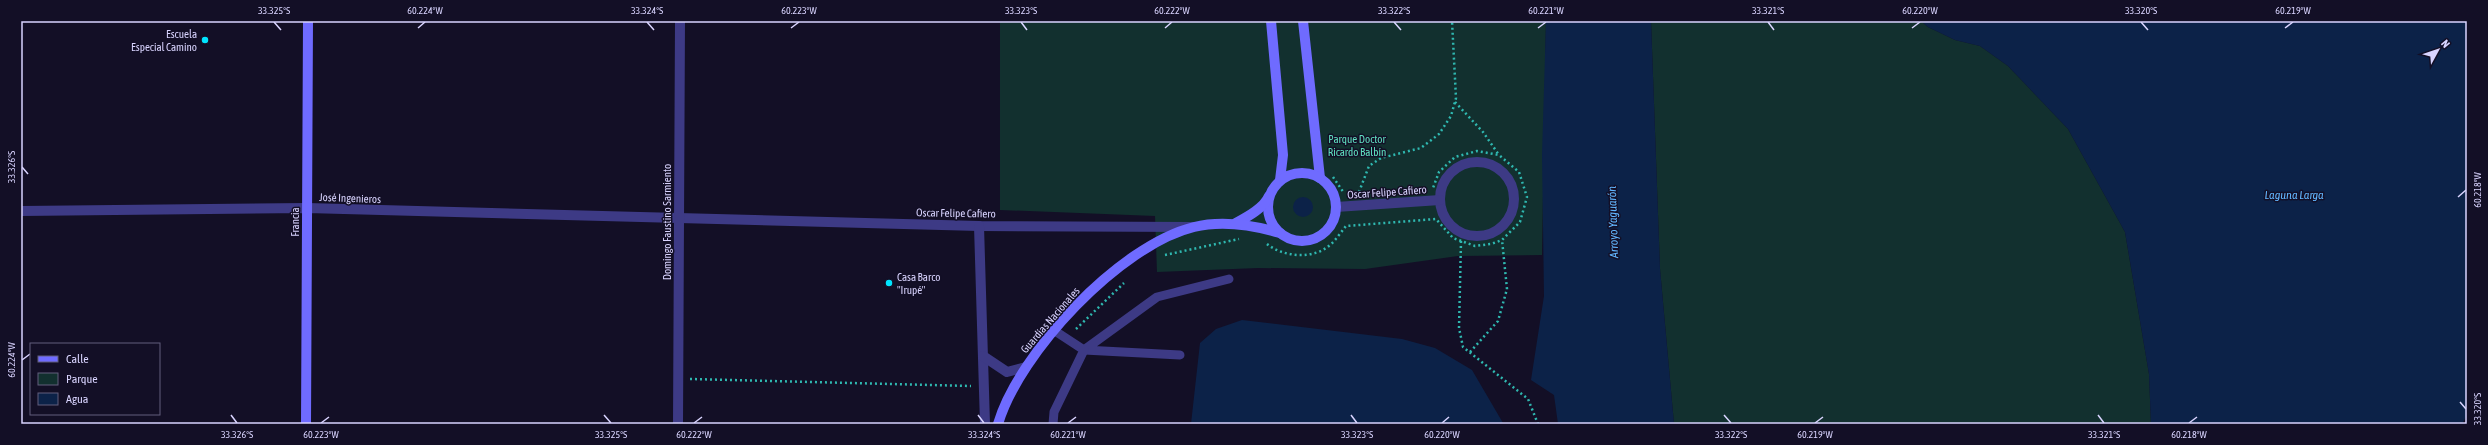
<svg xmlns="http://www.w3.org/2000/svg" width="2488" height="445" font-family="'Asap Condensed',sans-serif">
	<rect width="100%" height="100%" fill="#130f26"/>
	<g fill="#12302f">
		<polygon points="1000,21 1546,21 1542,255 1458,256 1365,269 1258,268 1157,272 1155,216 1000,210"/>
		<polygon points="1651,21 1921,21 1928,27 1955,40 1980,46 2008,66 2068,129 2125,232 2149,374 2151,424 1674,424 1660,269"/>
	</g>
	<g fill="#0c2248">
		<polygon points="1546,21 1651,21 1660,269 1674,424 1558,424 1554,395 1531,380 1544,296 1542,155"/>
		<polygon points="1921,21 2467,21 2467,415 2462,424 2151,424 2149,374 2125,232 2068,129 2008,66 1980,46 1955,40 1928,27"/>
		<circle cx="1303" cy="207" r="10"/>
		<polygon points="1242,320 1402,339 1435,348 1472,370 1503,423 1536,424 1191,424 1200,343 1216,329"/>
	</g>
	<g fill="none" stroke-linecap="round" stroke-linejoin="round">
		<g stroke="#2fb8b0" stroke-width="2.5" stroke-dasharray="2 3" stroke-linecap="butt">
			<polyline points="1455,102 1483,132 1499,155"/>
			<polyline points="1333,177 1344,193"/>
			<polyline points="1359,192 1369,166 1381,158 1421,148 1439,134 1451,116 1456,98 1452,21"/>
			<polyline points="1461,241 1459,328 1463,347 1528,399 1538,424"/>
			<path d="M1267 244C1283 257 1313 260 1330 245 1336 240 1341 232 1346 226L1436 219 1453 238 1475 246 1491 244 1502 240 1520 222 1527 197 1519 172 1499 155 1477 151 1455 157 1439 172 1433 188"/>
			<polyline points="1165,255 1239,239"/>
			<polyline points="1076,329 1124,283"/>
			<polyline points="1470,352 1498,321 1507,289 1502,240"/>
			<polyline points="690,379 971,386"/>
		</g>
		<g stroke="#3d3a85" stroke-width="9">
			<polyline points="1180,355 1084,350 1157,297 1229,279"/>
			<polyline points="1053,424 1054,412 1084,350 1055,331"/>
		</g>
		<g stroke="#3d3a85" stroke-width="10">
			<circle cx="1477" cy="199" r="37"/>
			<polyline points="1336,207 1440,200"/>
			<polyline points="21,211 307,208 979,226 1193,227"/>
			<polyline points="979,226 985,424"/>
			<polyline points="983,356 1007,372 1026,367"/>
			<polyline points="678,424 680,21"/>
		</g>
		<g stroke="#6f6bff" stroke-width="10">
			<polyline points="1271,21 1283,155 1280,180"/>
			<polyline points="1303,21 1320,178"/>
			<circle cx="1302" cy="207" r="34"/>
			<path d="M1236 223C1247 217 1264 208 1269 196"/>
			<polyline points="306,424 308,21"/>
			<path d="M998 424C1019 353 1120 245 1194 227 1222 220 1253 225 1280 233"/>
		</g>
	</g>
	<path fill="none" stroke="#d9d4ff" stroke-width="1.5" d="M274 22 281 30M647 22 654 30M1021 22 1027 30M1394 22 1401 30M1768 22 1774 30M2141 22 2148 30M418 28 425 22M791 28 799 22M1165 28 1172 22M1538 28 1546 22M1912 28 1920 22M2285 28 2293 22M22 167 28 174M2458 197 2466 190M22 360 30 354M2460 402 2466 409M231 415 237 423M604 415 611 423M978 415 984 423M1351 415 1357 423M1724 415 1731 423M2098 415 2104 423M321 423 329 417M694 423 702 417M1068 423 1076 417M1442 423 1449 417M1815 423 1823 417M2189 423 2197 417"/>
	<g fill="#00e5ff" stroke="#130f26" stroke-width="1.5">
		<circle cx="205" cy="40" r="4"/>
		<circle cx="889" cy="283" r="4"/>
	</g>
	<g text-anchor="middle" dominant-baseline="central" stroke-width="3" stroke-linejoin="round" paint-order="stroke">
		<g font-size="11" fill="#d9d4ff" stroke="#130f26" text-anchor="end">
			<text x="197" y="34">Escuela<tspan x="197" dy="13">Especial Camino</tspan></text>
			<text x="897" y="277" text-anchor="start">Casa Barco<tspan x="897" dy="13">"Irupé"</tspan></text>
		</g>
		<g font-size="11" fill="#5fe0c0" stroke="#130f26">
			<text x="1357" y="139">Parque Doctor<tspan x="1357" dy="13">Ricardo Balbín</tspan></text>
		</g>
		<g font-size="11" fill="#d9d4ff" stroke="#130f26">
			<text transform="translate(1387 192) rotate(-4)">Oscar Felipe Cafiero</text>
			<text transform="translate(350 198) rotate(2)">José Ingenieros</text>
			<text transform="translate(956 213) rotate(1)">Oscar Felipe Cafiero</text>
			<text transform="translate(295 222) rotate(-90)">Francia</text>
			<text transform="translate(667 222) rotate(-90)">Domingo Faustino Sarmiento</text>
			<text transform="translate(1050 320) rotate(-49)">Guardias Nacionales</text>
		</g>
		<g font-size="12" font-style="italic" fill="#62b6ff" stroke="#130f26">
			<text x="2294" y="195">Laguna Larga</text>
			<text transform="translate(1613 222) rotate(-92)">Arroyo Yaguarón</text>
		</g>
	</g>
	<rect width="2488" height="445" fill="none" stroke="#130f26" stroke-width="44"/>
	<rect x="30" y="343" width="130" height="72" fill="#130f26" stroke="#625e7d"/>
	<rect x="38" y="356" width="20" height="6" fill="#6f6bff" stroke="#625e7d"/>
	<text x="66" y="363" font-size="12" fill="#d9d4ff">Calle</text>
	<rect x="38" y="373" width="20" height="12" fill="#12302f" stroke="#625e7d"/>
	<text x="66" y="383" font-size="12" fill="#d9d4ff">Parque</text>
	<rect x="38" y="393" width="20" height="12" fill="#0c2248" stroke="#625e7d"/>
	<text x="66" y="403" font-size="12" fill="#d9d4ff">Agua</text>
	<g transform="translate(2438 50) rotate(50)" stroke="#130f26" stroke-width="3" paint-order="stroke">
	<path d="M0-3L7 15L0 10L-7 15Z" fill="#d9d4ff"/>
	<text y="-6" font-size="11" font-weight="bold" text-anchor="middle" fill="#d9d4ff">N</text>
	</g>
	<rect x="22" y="22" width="2444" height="401" fill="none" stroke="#d9d4ff" stroke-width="1.5"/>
	<g font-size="10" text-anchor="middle" fill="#d9d4ff">
		<text x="274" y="14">33.325°S</text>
		<text x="425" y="14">60.224°W</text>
		<text x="647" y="14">33.324°S</text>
		<text x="799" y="14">60.223°W</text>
		<text x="1021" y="14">33.323°S</text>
		<text x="1172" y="14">60.222°W</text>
		<text x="1394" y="14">33.322°S</text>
		<text x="1546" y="14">60.221°W</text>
		<text x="1768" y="14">33.321°S</text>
		<text x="1920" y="14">60.220°W</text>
		<text x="2141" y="14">33.320°S</text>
		<text x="2293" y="14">60.219°W</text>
		<text transform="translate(11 167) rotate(-90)" y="4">33.326°S</text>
		<text transform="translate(2477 190) rotate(-90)" y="4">60.218°W</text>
		<text transform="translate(11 360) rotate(-90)" y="4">60.224°W</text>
		<text transform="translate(2477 409) rotate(-90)" y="4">33.320°S</text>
		<text x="237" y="438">33.326°S</text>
		<text x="321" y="438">60.223°W</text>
		<text x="611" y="438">33.325°S</text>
		<text x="694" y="438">60.222°W</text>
		<text x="984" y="438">33.324°S</text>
		<text x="1068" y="438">60.221°W</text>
		<text x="1357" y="438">33.323°S</text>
		<text x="1442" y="438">60.220°W</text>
		<text x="1731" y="438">33.322°S</text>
		<text x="1815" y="438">60.219°W</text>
		<text x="2104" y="438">33.321°S</text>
		<text x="2189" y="438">60.218°W</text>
	</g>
</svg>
